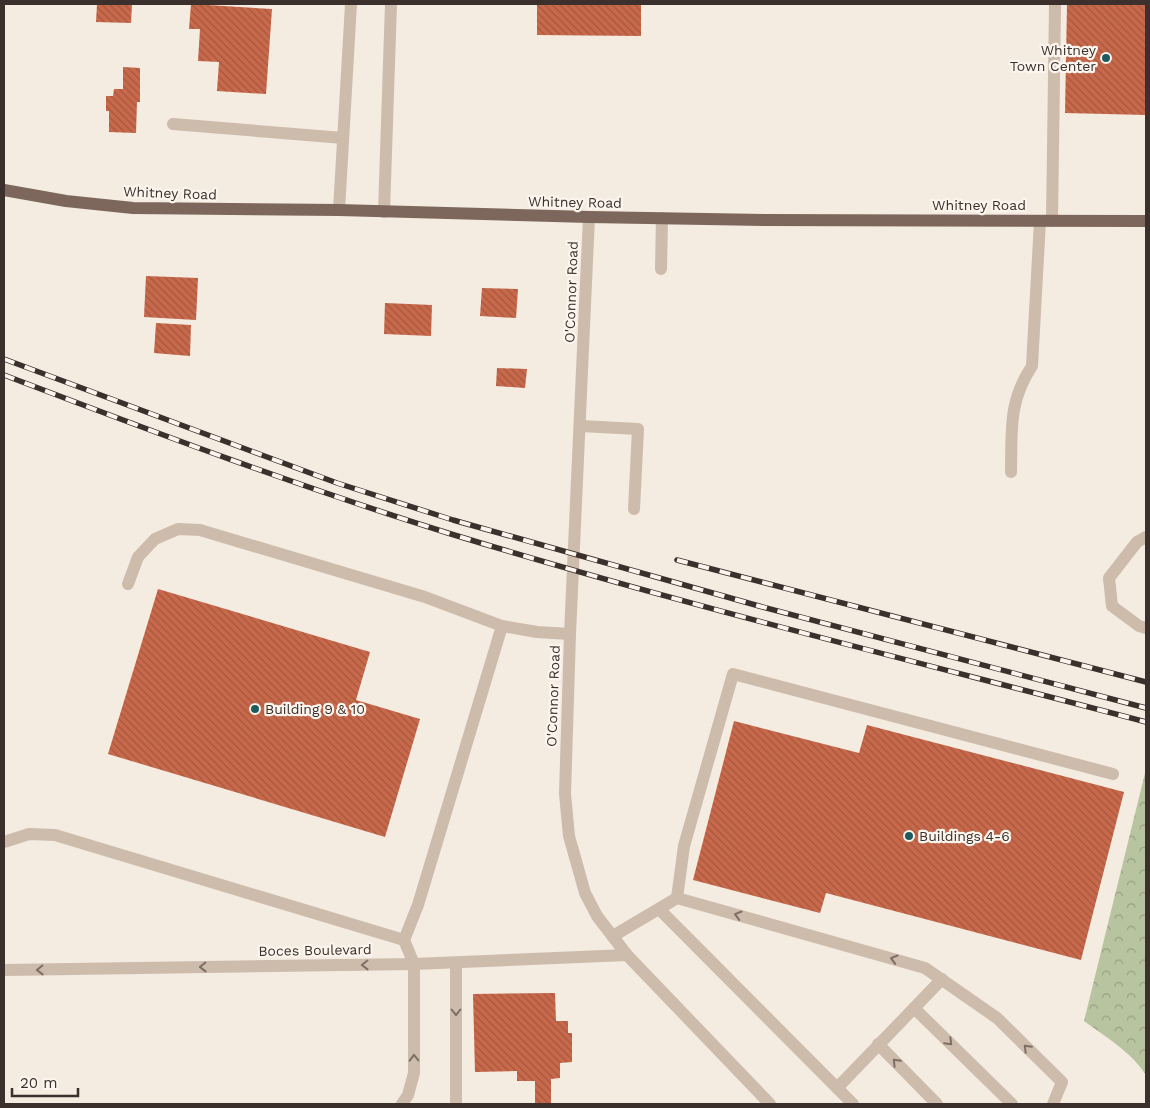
<svg xmlns="http://www.w3.org/2000/svg" width="1150" height="1108" font-family="'Work Sans',sans-serif">
	<defs>
		<pattern id="forest-crowns" width="20" height="18" patternUnits="userSpaceOnUse" patternTransform="scale(1.25)"><rect width="20" height="18" fill="#b8c4a0"/><path d="M2 6a3 3 0 1 1 6 0M12 15a3 3 0 1 1 6 0" fill="none" stroke="#97a083"/></pattern>
		<pattern id="building-back-hatch" width="6" height="6" patternUnits="userSpaceOnUse" patternTransform="scale(1.25)"><rect width="6" height="6" fill="#c8694b"/><path d="M-1 5l2 2M0 0l6 6M5-1l2 2" fill="none" stroke="#a4573f"/></pattern>
	</defs>
	<rect width="100%" height="100%" fill="#f4ebe1"/>
	<path fill="url(#forest-crowns)" d="M1146 769V1075C1131 1052 1106 1037 1084 1021Z"/>
	<g fill="url(#building-back-hatch)">
		<polygon points="97,4 132,4 131,23 96,22"/>
		<polygon points="191,4 272,9 266,94 217,91 219,62 198,61 200,29 189,29"/>
		<polygon points="537,4 641,4 641,36 537,35"/>
		<polygon points="1067,4 1146,4 1146,115 1065,113"/>
		<polygon points="123,67 140,68 140,102 137,102 136,133 109,132 109,111 106,111 106,96 113,96 114,89 123,89"/>
		<polygon points="146,276 198,278 196,320 144,317"/>
		<polygon points="482,288 518,289 516,318 480,316"/>
		<polygon points="385,303 432,305 431,336 384,334"/>
		<polygon points="156,323 191,325 190,356 154,353"/>
		<polygon points="497,368 527,369 525,388 496,386"/>
		<polygon points="158,589 370,652 356,700 420,719 385,837 108,754"/>
		<polygon points="734,721 859,753 867,725 1124,792 1081,960 826,893 820,913 693,880"/>
		<polygon points="555,993 556,1021 568,1021 568,1033 572,1033 572,1062 560,1063 560,1078 551,1079 551,1104 535,1104 535,1081 517,1081 517,1071 475,1072 473,994"/>
	</g>
	<g fill="none" stroke-linecap="round" stroke-linejoin="round">
		<g stroke="#cdbbac" stroke-width="12">
			<polyline points="173,124 343,138"/>
			<polyline points="339,210 351,4"/>
			<polyline points="384,212 391,4"/>
			<polyline points="589,217 570,634 565,794 569,836 585,893 597,916 627,955 770,1104"/>
			<polyline points="1052,221 1055,4"/>
			<polyline points="661,269 662,218"/>
			<polyline points="581,426 638,429 634,509"/>
			<path d="M1011 472C1012 431 1008 402 1032 366L1040 221"/>
			<polyline points="1146,537 1137,542 1109,578 1112,606 1139,626 1146,628"/>
			<polyline points="128,584 138,557 155,539 178,529 200,530 425,597 502,626 418,905 404,940"/>
			<polyline points="502,626 537,632 570,634"/>
			<polyline points="4,842 29,834 55,835 404,940 414,964 414,1073 408,1095 402,1104"/>
			<polyline points="677,898 684,846 733,674 1113,774"/>
			<polyline points="659,909 853,1104"/>
			<polyline points="613,936 677,898 925,968 997,1018 1062,1082 1053,1104"/>
			<polyline points="4,970 414,964 627,955"/>
			<polyline points="914,1008 1012,1104"/>
			<polyline points="878,1044 937,1104"/>
			<polyline points="837,1088 942,979"/>
			<polyline points="456,1104 456,963"/>
		</g>
		<polyline stroke="#7d675c" stroke-width="12" points="4,190 66,201 133,208 339,210 589,217 764,220 1146,221"/>
		<defs>
			<g id="rail">
				<polyline points="4,359 337,483 453,520 759,606 1146,708"/>
				<path d="M4 375C151 431 300 487 451 534 680 604 914 661 1146 722"/>
				<polyline points="677,560 1146,682"/>
			</g>
		</defs>
		<use href="#rail" stroke="#3b302b" stroke-width="5.5"/>
		<use href="#rail" stroke="#fbf5ee" stroke-width="4" stroke-dasharray="11" stroke-linecap="butt"/>
	</g>
	<defs><path id="oneway-chevron" d="M-2-3.5L2.5 0L-2 3.5" fill="none" stroke-width="1.6" stroke-linecap="round" stroke-linejoin="round" transform="scale(1.25)"/></defs>
	<g stroke="#7d6f65">
		<use href="#oneway-chevron" transform="translate(738 915) rotate(-164)"/>
		<use href="#oneway-chevron" transform="translate(894 959) rotate(-164)"/>
		<use href="#oneway-chevron" transform="translate(365 965) rotate(179)"/>
		<use href="#oneway-chevron" transform="translate(203 967) rotate(179)"/>
		<use href="#oneway-chevron" transform="translate(40 970) rotate(179)"/>
		<use href="#oneway-chevron" transform="translate(456 1012) rotate(90)"/>
		<use href="#oneway-chevron" transform="translate(949 1042) rotate(45)"/>
		<use href="#oneway-chevron" transform="translate(1027 1048) rotate(-135)"/>
		<use href="#oneway-chevron" transform="translate(414 1058) rotate(-91)"/>
		<use href="#oneway-chevron" transform="translate(896 1062) rotate(-134)"/>
	</g>
	<g fill="#1f5a5e" stroke="#fbf5ee" stroke-width="2">
		<circle cx="1106" cy="58" r="5"/>
		<circle cx="255" cy="709" r="5"/>
		<circle cx="909" cy="836" r="5"/>
	</g>
	<g text-anchor="middle" dominant-baseline="central" stroke-width="4.5" stroke-linejoin="round" paint-order="stroke">
		<g font-size="14" fill="#3b302b" stroke="#fbf5ee" text-anchor="start">
			<text x="1096" y="50" text-anchor="end">Whitney<tspan x="1096" dy="16">Town Center</tspan></text>
			<text x="265" y="709">Building 9 &amp; 10</text>
			<text x="919" y="836">Buildings 4-6</text>
		</g>
		<g font-size="14" fill="#3b302b" stroke="#fbf5ee">
			<text transform="translate(170 193) rotate(2)">Whitney Road</text>
			<text transform="translate(575 202) rotate(1)">Whitney Road</text>
			<text x="979" y="205">Whitney Road</text>
			<text transform="translate(571 292) rotate(-88)">O'Connor Road</text>
			<text transform="translate(553 696) rotate(-88)">O'Connor Road</text>
			<text transform="translate(315 950) rotate(-1)">Boces Boulevard</text>
		</g>
	</g>
	<rect width="1150" height="1108" fill="none" stroke="#3b302b" stroke-width="10"/>
	<path d="M12 1088v8h66v-8" fill="none" stroke="#3b302b" stroke-width="2.5"/>
	<text x="20" y="1088" font-size="15" fill="#3b302b" stroke="#fbf5ee" stroke-width="4" paint-order="stroke">20 m</text>
</svg>
